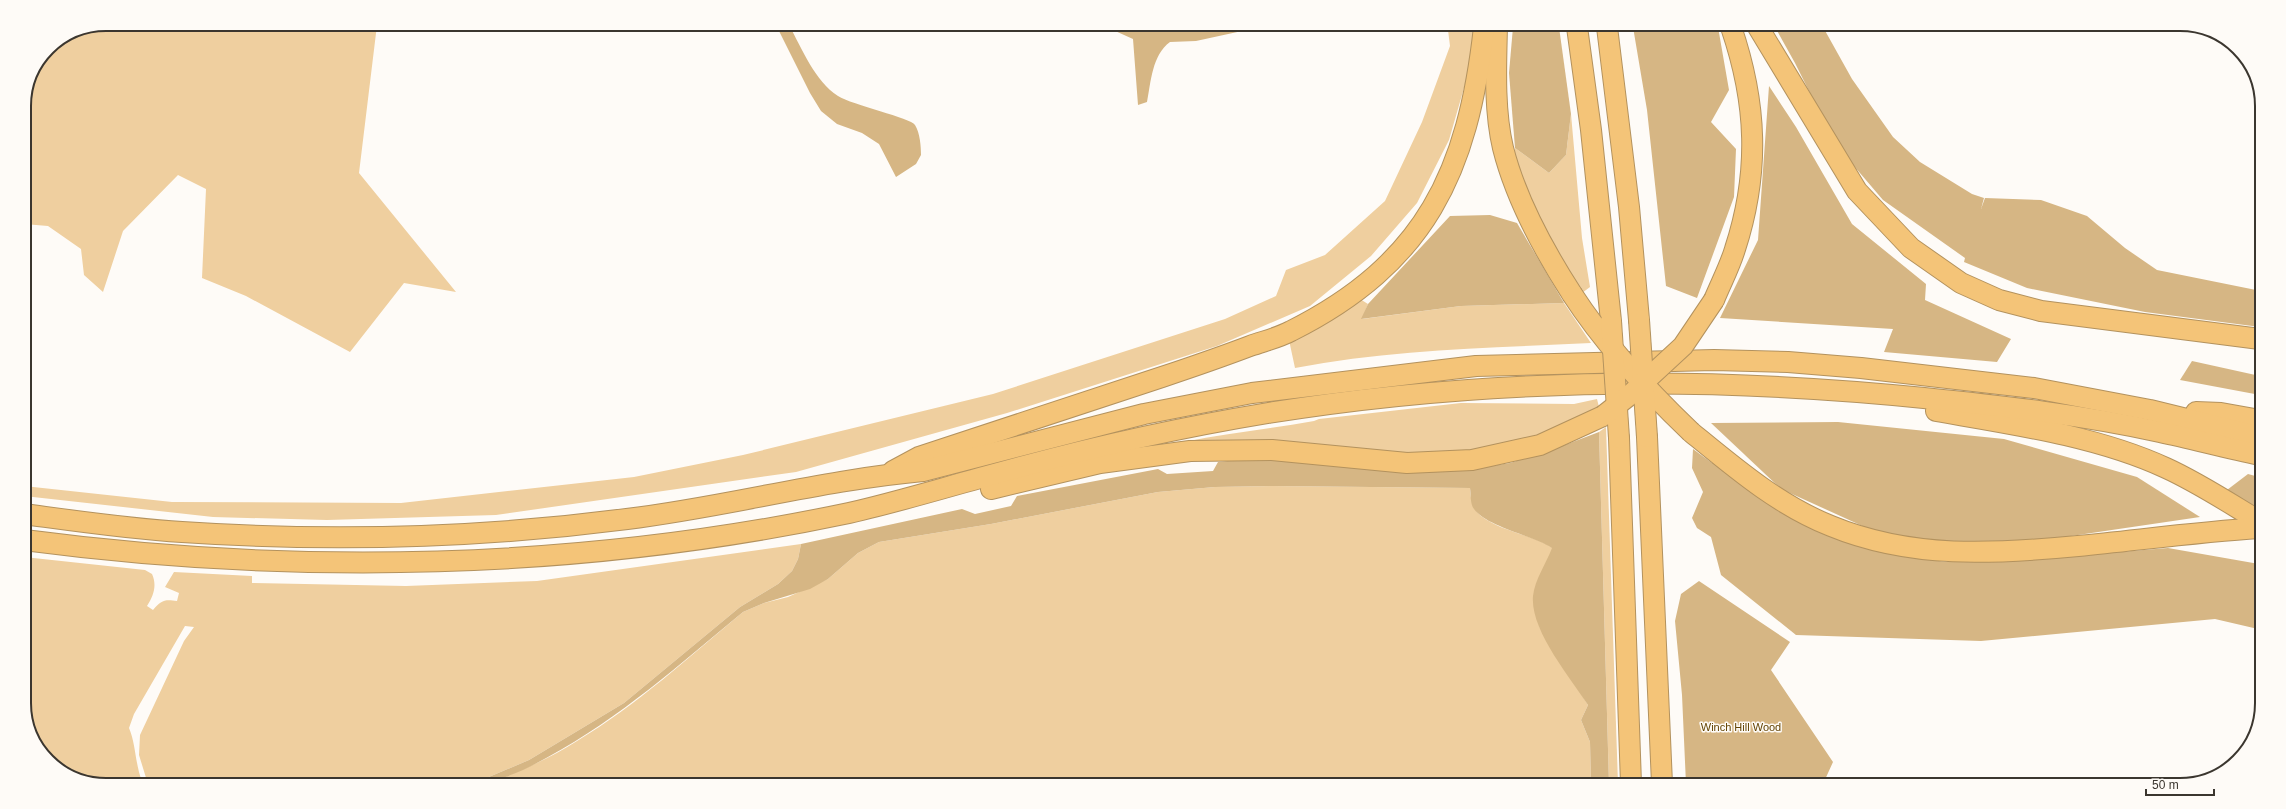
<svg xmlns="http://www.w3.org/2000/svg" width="2286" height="809" font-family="Arial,sans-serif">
	<rect width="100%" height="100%" fill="#fefbf7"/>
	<g fill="#efcf9f">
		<polygon points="106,24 377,25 359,173 456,292 404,283 350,352 246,296 202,278 206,189 178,175 123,231 103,292 84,275 81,249 48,226 24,224 24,101 32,70 48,48 75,30"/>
		<polygon points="1431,27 1475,27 1468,74 1449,140 1417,203 1371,256 1310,306 1217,346 1007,413 796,472 496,515 327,520 213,517 24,496 24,486 172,502 401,503 634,477 743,455 993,394 1225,319 1276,296 1286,270 1325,255 1385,201 1422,122 1450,46 1448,30"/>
		<polygon points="1571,114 1582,238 1590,287 1582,293 1552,245 1530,201 1514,154 1515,148 1549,173 1566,155"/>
		<path d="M1360 299 1368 304 1362 319 1461 306 1564 303 1591 343C1491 348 1393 349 1295 368L1289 340Z"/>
		<path d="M1597 399 1599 407 1533 439 1493 449 1410 455 1184 442C1227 433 1271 429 1314 421L1319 419 1461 403 1574 404Z"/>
		<polygon points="1606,427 1618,784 1609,784 1599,432"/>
		<path d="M1272 486 1470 488C1470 497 1473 510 1481 516 1502 532 1531 534 1553 548L1548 561 1539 626 1588 705 1581 720 1590 742 1591 784 492 782C522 770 551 758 577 741 637 705 689 657 743 612L764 603 788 597 828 579 858 553 879 542 991 524 1158 492 1215 487Z"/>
		<path d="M801 544 798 559 792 571 778 584 740 607 624 703 529 760 477 782 147 781 139 755 140 735 184 641 194 627 185 626 134 714 129 728C136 744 135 764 142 781H80L41 753 24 709V557L145 570 152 574C157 585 154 595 147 606L153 610C161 600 165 599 177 601L179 593 165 587 174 572 252 576V583L406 586 537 581Z"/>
	</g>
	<g fill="#d6b684">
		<path d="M776 25H789C802 49 815 81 838 96 852 105 911 118 915 125 920 133 921 146 921 155L916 164 896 177 879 144 862 133 837 124 821 111 810 93Z"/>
		<path d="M1104 26H1239L1242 31 1196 41 1170 42C1152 55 1151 82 1147 102L1138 105 1133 39Z"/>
		<polygon points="1513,27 1559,27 1571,114 1566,155 1549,173 1515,148 1509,73"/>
		<polygon points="1633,27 1718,27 1729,90 1711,122 1736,149 1734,197 1697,298 1666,286 1647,110"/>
		<polygon points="1775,27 1823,27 1852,79 1893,137 1920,162 1972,194 1984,198 1981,209 1985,198 2041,200 2087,216 2125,248 2157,270 2261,291 2260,327 2145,312 2027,288 1964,262 1965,258 1883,200 1836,145 1795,63"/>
		<polygon points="1769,86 1796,127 1852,224 1926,284 1925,300 2011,339 1997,362 1884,352 1893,329 1720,318 1758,240"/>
		<polygon points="1490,215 1517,223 1564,303 1461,306 1361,319 1368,304 1450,216"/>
		<polygon points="2192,361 2260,376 2260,395 2180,380"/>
		<polygon points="1838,422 2004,439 2137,477 2200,517 2044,540 1948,544 1900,536 1869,529 1781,489 1711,423"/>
		<path d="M1599 432 1609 784H1591L1590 742 1581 720 1588 705C1570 677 1530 630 1533 596 1535 579 1546 564 1552 548 1532 535 1487 527 1474 509 1470 504 1471 495 1470 488L1272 486 1215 487 1158 492 991 524 879 542 858 553 828 579 810 589 764 603 743 612C680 664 620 718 548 757 526 769 502 782 477 782L529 760 624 703 740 607 778 584 792 571 798 559 801 544 962 509 975 514 1011 506 1017 496 1158 469 1167 474 1213 471 1218 462 1255 458 1472 469 1510 463 1549 451Z"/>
		<polygon points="1693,449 1712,463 1714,461 1854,544 1900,556 1947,562 1997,562 2168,548 2259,564 2258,629 2215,619 1981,641 1796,635 1721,575 1711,537 1697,528 1692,518 1703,492 1692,468"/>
		<polygon points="2248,474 2259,477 2259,514 2227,490"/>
		<polygon points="1699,581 1790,642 1771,670 1833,762 1823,784 1686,784 1682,695 1675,621 1681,594"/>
	</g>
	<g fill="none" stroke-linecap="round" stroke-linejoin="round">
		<defs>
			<g id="highway">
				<path d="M1497 27C1496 66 1494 110 1503 148 1516 200 1543 249 1572 294"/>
				<polyline points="1577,27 1591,130 1611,321"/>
				<polyline points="1607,27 1629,207 1639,320"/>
				<polyline points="1758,27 1857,191 1911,248 1961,283 1999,300 2041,311 2260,339"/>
				<path d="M1714 300C1721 283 1730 266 1735 249 1760 172 1757 103 1731 27"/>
				<path d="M1936 411C2011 424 2097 436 2166 468 2199 483 2229 503 2259 521"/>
				<polyline points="2196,412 2221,413 2260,420"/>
				<path d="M1691 432C1735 468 1778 505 1831 526 1911 559 1994 554 2078 546 2139 540 2199 532 2259 528"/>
				<polyline points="1647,437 1662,784"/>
				<polyline points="1619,438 1631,784"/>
				<path d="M893 471 919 457C1000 431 1081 404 1162 377 1192 367 1221 357 1250 346 1264 341 1278 338 1291 331 1426 263 1468 172 1484 27"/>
				<polyline points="991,489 1100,463 1190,451 1272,450 1407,463 1472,460 1540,445 1603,416"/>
				<path d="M24 514C76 521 130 529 182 532 330 542 480 538 627 519 726 507 823 480 923 471L1144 414 1252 393 1476 366 1714 360 1788 362 1861 368 2034 388 2150 410 2260 437"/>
				<path d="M24 540C297 576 579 570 849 513 893 503 936 490 980 478 1075 451 1171 429 1268 413 1485 378 1706 376 1924 398 2003 406 2083 415 2160 432 2193 439 2226 448 2260 455"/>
			</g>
		</defs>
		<use href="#highway" stroke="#b3925e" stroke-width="22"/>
		<use href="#highway" stroke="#f4c478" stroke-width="20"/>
		<defs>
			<g id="highway-bridge">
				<path d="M1572 294C1605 345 1647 390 1691 432"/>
				<polyline points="1639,320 1647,437"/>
				<polyline points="1611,321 1619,438"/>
				<polyline points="1603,416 1631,394 1683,346 1714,300"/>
			</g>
		</defs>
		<use href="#highway-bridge" stroke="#b3925e" stroke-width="22" stroke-linecap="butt"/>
		<use href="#highway-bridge" stroke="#f4c478" stroke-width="20"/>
	</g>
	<g text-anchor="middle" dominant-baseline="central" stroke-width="3" stroke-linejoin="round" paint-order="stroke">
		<g font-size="11" fill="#634302" stroke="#fefbf7">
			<text x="1741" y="727">Winch Hill Wood</text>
		</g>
	</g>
	<path d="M0 0H2286V809H0ZM106 31H2180A75 75 0 0 1 2255 106V703A75 75 0 0 1 2180 778H106A75 75 0 0 1 31 703V106A75 75 0 0 1 106 31Z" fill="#fefbf7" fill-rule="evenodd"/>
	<path fill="none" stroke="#3b362f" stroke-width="2" d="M106 31H2180A75 75 0 0 1 2255 106V703A75 75 0 0 1 2180 778H106A75 75 0 0 1 31 703V106A75 75 0 0 1 106 31Z"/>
	<path d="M2146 789v6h68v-6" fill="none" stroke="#3b362f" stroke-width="2"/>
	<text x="2152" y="789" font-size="12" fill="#3b362f" stroke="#fefbf7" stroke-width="3" paint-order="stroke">50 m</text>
</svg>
